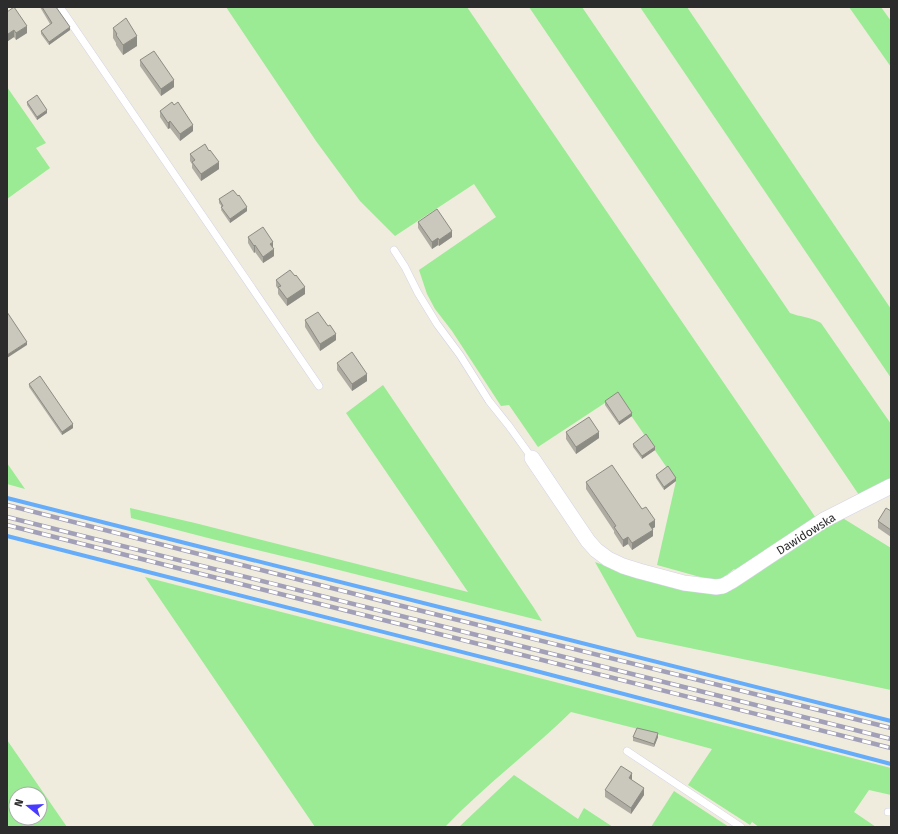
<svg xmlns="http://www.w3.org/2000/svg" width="898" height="834" font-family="'Fira Sans',sans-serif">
	<rect width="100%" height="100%" fill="#efecdd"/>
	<g fill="#9aeb94" fill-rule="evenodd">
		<polygon points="226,7 467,7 816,518 768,548 738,572 734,569 718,582 657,565 676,481 617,395 538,447 509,405 501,406 452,331 435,309 427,294 419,270 496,217 474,184 395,236 360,201 316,141"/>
		<path d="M529 7H582L790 313C800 317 811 317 821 323L891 424V479L859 495Z"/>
		<polygon points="640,7 687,7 891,309 891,378"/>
		<polygon points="849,7 881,7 891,21 891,67"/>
		<polygon points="7,87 46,143 36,148 50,168 7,199"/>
		<polygon points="383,385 534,608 542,621 307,562 208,538 131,518 130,508 195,523 468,592 346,413"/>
		<polygon points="7,463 25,489 7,484"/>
		<polygon points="841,517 891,548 891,690 637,637 595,562 652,582 722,592 743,583"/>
		<path d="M145 577 891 768V795L869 790 854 812 876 827H759L752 822 750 825 688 785 712 749 638 729 571 712C530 752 484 786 445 827H315Z"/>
		<path d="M7 741V740L67 827H9L7 824ZM16 794H40V818H16Z"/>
		<polygon points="514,775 578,819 584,808 613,827 459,827"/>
		<polygon points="674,791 729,827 651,827"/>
	</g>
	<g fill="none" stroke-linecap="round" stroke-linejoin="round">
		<g stroke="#65acfb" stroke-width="4">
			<polyline points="7,498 891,721"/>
			<polyline points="7,536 517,666 891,764"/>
		</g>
		<defs>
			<g id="service">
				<polyline points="60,7 319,386"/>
				<polyline points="394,250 405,267 418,293 437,324 460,355 489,401 509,426 532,458"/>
				<polyline points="627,751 741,827"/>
				<polyline points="888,812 891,812"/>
			</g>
			<polyline id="minor" points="532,458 588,541 596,550 608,559 623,566 639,571 684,583 716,587 723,586 732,581 824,520 891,486"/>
		</defs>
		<use href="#service" stroke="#d3d2e6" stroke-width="8"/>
		<use href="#minor" stroke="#d3d2e6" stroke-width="16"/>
		<use href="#service" stroke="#fff" stroke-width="7"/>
		<use href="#minor" stroke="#fff" stroke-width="15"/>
		<defs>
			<g id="rail">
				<polyline points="7,505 398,605 891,728"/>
				<polyline points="7,517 891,739"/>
				<polyline points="7,525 891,748"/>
			</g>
		</defs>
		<use href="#rail" stroke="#a29fb8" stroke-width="4.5"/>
		<use href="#rail" stroke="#fff" stroke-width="3" stroke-dasharray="9" stroke-linecap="butt"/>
	</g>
	<g fill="#aeaca2">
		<polygon points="40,7 56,7 70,30 49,45 41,34 41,31 50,24"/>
		<polygon points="7,12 27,33 16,40 14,37 8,41 7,40"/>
		<polygon points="113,28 137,46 123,55 116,45 116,43 113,38"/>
		<polygon points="140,60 174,87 161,96 140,66"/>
		<polygon points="27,102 47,113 37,120 27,105"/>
		<polygon points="160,111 193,131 180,141 170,128 168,129 160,117"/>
		<polygon points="190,154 219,169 201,181 192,168 192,164 190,161"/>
		<polygon points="219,199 247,211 230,223 221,210 222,207 219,203"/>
		<polygon points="418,222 452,237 439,246 438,245 432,249 418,228"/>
		<polygon points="248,237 273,248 274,256 263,263 255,252 254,253 248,243"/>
		<polygon points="276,280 305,294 287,306 278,294 278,289 276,286"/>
		<polygon points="305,320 336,340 320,351 305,327"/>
		<polygon points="337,363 367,381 352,391 337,370"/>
		<polygon points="29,384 73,428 62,435 29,387"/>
		<polygon points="605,401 632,416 619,425 605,405"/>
		<polygon points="566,432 599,438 576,454 566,439"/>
		<polygon points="633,444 655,450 642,459 633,447"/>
		<polygon points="656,475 676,481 664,490 656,478"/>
		<polygon points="586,482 642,509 655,527 652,529 653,536 632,550 628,544 623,547 614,533 614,531 586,489"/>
		<polygon points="891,511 891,537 878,528 878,521"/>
		<polygon points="633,737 658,737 654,747 633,741"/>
		<polygon points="605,790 644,795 631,814 605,797"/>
	</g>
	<g fill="#8d8c84">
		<polygon points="27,26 27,33 16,40 16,33"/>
		<polygon points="70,27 70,30 49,45 49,42"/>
		<polygon points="14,30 14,37 8,41 8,34"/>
		<polygon points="137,36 137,46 123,55 123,45"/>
		<polygon points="174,80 174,87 161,96 161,89"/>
		<polygon points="47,110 47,113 37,120 37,117"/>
		<polygon points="170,121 170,128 168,129 168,123"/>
		<polygon points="193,125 193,131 180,141 180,134"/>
		<polygon points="219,162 219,169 201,181 201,174"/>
		<polygon points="247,207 247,211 230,223 230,219"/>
		<polygon points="452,231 452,237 439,246 439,240"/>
		<polygon points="438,238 438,245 432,249 432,242"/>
		<polygon points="273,242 273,249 270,244"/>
		<polygon points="255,245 255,252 254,253 254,246"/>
		<polygon points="274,249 274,256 263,263 263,257"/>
		<polygon points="305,287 305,294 287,306 287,299"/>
		<polygon points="336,334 336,340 320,351 320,344"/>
		<polygon points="27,342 27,345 7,358 7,355"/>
		<polygon points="367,374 367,381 352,391 352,384"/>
		<polygon points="632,413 632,416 619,425 619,422"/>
		<polygon points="73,424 73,428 62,435 62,432"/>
		<polygon points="599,432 599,438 576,454 576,447"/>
		<polygon points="655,447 655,450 642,459 642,456"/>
		<polygon points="676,478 676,481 664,490 664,487"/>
		<polygon points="655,520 655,527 649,531 649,524"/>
		<polygon points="653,530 653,536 632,550 632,543"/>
		<polygon points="628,537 628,544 623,547 623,540"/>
		<polygon points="658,733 658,737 654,747 654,744"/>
		<polygon points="632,773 632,780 629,778"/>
		<polygon points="644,788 644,795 631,814 631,808"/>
	</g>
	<g fill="#cac8bc" stroke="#8d8c84">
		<polygon points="14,7 27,26 16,33 14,30 8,34 7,33 7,12"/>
		<polygon points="42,7 56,7 70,27 49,42 41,31 52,23"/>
		<polygon points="126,18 137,36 123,45 116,35 117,34 113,28"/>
		<polygon points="154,51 174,80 161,89 140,60"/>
		<polygon points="37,95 47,110 37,117 27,102"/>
		<polygon points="172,102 174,105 178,102 193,125 180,134 170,121 168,123 160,111"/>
		<polygon points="205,144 209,151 210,150 219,162 201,174 192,162 195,160 190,154"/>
		<polygon points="233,190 238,196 239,195 247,207 230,219 221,207 223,206 219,199"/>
		<polygon points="437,209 452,231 439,240 438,238 432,242 418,222"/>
		<polygon points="263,227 273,242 270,244 274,249 263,257 255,245 254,246 248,237"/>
		<polygon points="290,270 295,276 296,275 305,287 287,299 278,287 281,286 276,280"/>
		<polygon points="7,312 27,342 7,355"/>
		<polygon points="318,312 328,326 330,325 336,334 320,344 305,320"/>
		<polygon points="352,352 367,374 352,384 337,363"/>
		<polygon points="40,376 73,424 62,432 29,384"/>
		<polygon points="618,392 632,413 619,422 605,401"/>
		<polygon points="589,417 599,432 576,447 566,432"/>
		<polygon points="646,434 655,447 642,456 633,444"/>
		<polygon points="612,465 642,509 646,507 655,520 649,524 653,530 632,543 628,537 623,540 614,527 616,526 586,482"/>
		<polygon points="668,466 676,478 664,487 656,475"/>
		<polygon points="886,508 891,511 891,530 878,521"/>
		<polygon points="637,728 658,733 654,744 633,737"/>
		<polygon points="621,766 632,773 629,778 644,788 631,808 605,790"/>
	</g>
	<g text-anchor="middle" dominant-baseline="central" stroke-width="3" stroke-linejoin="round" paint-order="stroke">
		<g font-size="12" fill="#2c2c2c" stroke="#fff">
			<text transform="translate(806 534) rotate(-32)">Dawidowska</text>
		</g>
	</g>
	<rect width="898" height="834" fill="none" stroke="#2c2c2c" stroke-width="16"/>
	<g transform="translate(28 806) rotate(288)"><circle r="19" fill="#ffffff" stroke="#ababab"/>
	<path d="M0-3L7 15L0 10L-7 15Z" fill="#493aff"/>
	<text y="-6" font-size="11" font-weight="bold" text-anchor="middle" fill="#2c2c2c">N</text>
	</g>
</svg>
